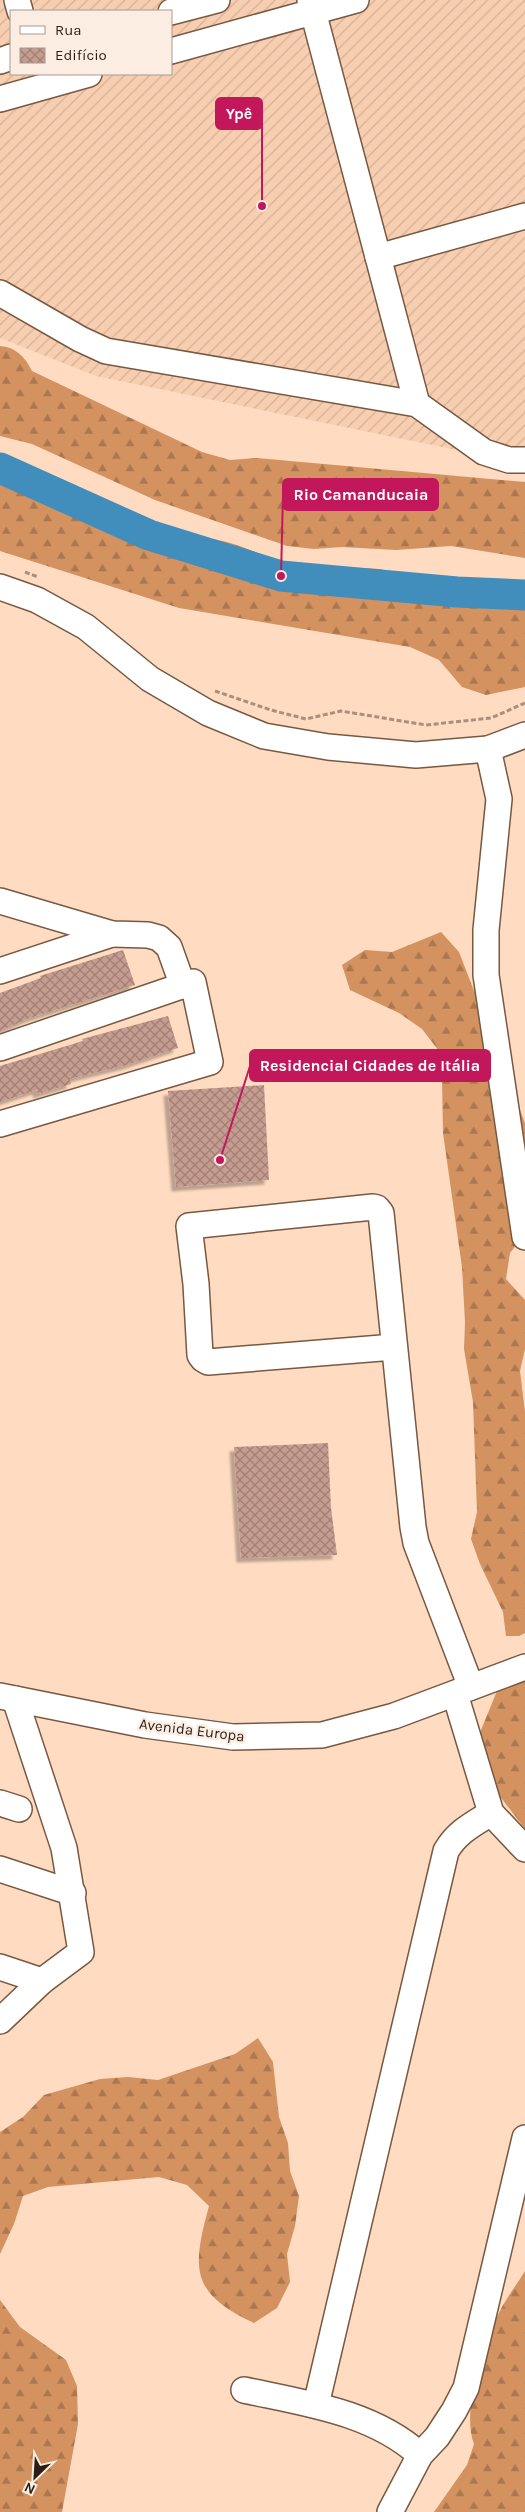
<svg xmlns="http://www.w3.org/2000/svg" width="525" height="2512" font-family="Karla,sans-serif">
	<defs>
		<pattern id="industrial-furrows" width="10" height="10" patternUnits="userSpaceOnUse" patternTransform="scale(1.25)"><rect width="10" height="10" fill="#f8ceb0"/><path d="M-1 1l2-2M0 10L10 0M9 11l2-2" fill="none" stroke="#d5b096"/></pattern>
		<pattern id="forest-firs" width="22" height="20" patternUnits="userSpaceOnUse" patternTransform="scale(1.25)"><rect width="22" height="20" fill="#d39260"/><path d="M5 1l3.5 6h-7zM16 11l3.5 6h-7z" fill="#ab774e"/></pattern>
		<pattern id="building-cross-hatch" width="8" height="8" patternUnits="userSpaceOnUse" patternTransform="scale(1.25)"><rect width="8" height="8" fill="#c59c8f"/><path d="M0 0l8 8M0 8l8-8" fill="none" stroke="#a07f74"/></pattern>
		<filter id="shadow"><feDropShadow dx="-4.5" dy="4.5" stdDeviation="1" flood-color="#0004"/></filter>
	</defs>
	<rect width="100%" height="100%" fill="#ffdbc1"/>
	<path fill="url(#industrial-furrows)" fill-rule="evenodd" d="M0 0H525V464L96 376 0 338ZM11 11H171V74H11Z"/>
	<g fill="url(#forest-firs)">
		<path d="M0 346C16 347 25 357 32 371L202 452 230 460 257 458 525 482V558L451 546 396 550 342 547 314 549 287 546 155 500 32 444 0 436Z"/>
		<path d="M0 467C52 478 94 515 145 530 172 538 200 535 227 542 254 549 278 565 306 568 334 571 356 565 385 570 394 572 404 577 414 578 431 581 449 581 466 585 486 590 505 598 525 600V687L486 695 462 687 439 660 410 647 179 608 0 551Z"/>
		<polygon points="441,932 459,952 525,1123 525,1234 510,1253 506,1279 525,1300 525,1349 520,1371 525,1412 525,1633 519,1636 506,1636 503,1612 480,1564 471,1539 477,1512 473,1402 464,1349 465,1322 462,1267 443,1133 442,1078 439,1051 422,1029 399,1013 350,990 342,965 365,950 392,952"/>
		<polygon points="525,1679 525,1829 489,1782 479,1735 497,1691"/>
		<path d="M258 2038 273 2062 279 2117 288 2143 290 2171 299 2196 295 2226 287 2254 290 2282 277 2308 254 2323C190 2293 192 2269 209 2206L187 2185 159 2177 48 2187 23 2196 14 2224 0 2254V2132L23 2117 44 2095 100 2079 128 2077 158 2080 235 2054Z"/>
		<path d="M525 2271V2512H434L467 2465 474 2444C461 2412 484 2348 497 2317 504 2301 516 2286 525 2271Z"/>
		<polygon points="0,2300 20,2327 66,2360 77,2386 78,2424 62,2512 0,2512"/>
	</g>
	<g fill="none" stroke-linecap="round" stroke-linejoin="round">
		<polyline stroke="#418ebc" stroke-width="31" points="0,468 149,535 281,576 457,592 525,595"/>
	</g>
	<g fill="url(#building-cross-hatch)" filter="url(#shadow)">
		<polygon points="123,950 135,985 30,1018 0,1031 0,993 41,978 40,976"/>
		<polygon points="168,1016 178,1048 127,1065 70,1079 71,1084 38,1094 37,1090 0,1102 0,1066 83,1041 82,1039"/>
		<polygon points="264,1085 269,1180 176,1187 168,1091"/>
		<polygon points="328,1443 331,1508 337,1555 241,1558 234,1447"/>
	</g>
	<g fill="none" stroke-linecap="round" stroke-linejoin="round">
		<defs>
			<g id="minor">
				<polyline points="17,0 20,11"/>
				<polyline points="310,0 417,404"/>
				<polyline points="171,12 217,0"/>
				<polyline points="171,51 356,0"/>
				<polyline points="0,61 11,57"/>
				<polyline points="0,99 89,74"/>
				<polyline points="378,257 525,216"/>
				<polyline points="0,293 80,339 106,351 417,404 484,452 509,460 525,460"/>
				<polyline points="0,587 37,600 86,627 150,679 208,713 264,736 328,747 416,755 488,749 525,735"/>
				<polyline points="488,749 499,799 486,930 486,975 525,1237"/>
				<polyline points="0,901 112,934 148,935 159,938 169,947 183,986"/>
				<polyline points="0,971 112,934"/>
				<polyline points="0,1048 193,982 210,1062 0,1124"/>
				<polyline points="394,1347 208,1362 203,1359 200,1355 196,1284 189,1226 373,1207 377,1208 381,1213 413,1527 416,1543 471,1687"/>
				<polyline points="455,1694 491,1813 525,1849"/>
				<polyline points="0,1696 145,1725 233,1737 322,1735 394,1716 525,1667"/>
				<polyline points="0,1803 19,1809"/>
				<polyline points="0,1869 73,1893"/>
				<polyline points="0,1967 42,1981"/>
				<polyline points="0,2021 42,1981 81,1952 64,1848 15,1699"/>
				<path d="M244 2390C304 2403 373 2412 420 2455"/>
				<path d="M316 2405 446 1851C457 1832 473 1824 491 1813"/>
				<polyline points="390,2512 420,2455 437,2437 454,2411 466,2388 525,2138"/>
			</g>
		</defs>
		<use href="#minor" stroke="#775942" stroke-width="28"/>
		<g stroke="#aa8f7c" stroke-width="3" stroke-dasharray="5 2.5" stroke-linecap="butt">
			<polyline points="25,572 38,577"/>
			<polyline points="215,691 271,710 306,719 341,711 426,725 491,718 525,703"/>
		</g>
		<use href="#minor" stroke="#fff" stroke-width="25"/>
	</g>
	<g text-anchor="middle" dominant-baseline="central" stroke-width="5" stroke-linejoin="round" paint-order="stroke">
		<g font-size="15" fill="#2b1e14" stroke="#fcede2">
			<text transform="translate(192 1730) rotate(7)">Avenida Europa</text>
		</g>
	</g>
	<path fill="none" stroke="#c2185b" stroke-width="2" d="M262 206L262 114M281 576L283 494M220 1160L250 1066"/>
	<g fill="#c2185b" stroke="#fcede2" stroke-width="2">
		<circle cx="262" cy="206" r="5"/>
		<circle cx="281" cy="576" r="5"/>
		<circle cx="220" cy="1160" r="5"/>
	</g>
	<g fill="#c2185b" stroke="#c2185b" stroke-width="2">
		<rect x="216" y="98" width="46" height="31" rx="5"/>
		<rect x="283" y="479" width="155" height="31" rx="5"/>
		<rect x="250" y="1050" width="240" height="31" rx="5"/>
	</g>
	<g font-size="16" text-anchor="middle" font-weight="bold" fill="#fff">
		<text x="239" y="119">Ypê</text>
		<text x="361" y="500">Rio Camanducaia</text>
		<text x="370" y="1071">Residencial Cidades de Itália</text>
	</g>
	<rect x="10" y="10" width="162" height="65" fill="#fcede2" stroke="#a89a90"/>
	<rect x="20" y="26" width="25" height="8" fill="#ffffff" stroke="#a89a90"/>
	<text x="55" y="35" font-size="15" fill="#2b1e14">Rua</text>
	<rect x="20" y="48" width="25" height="15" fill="url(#building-cross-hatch)" stroke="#a89a90"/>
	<text x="55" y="60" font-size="15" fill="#2b1e14">Edifício</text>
	<g transform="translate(35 2477) rotate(205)" stroke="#fcede2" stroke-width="4" paint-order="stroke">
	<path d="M0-4L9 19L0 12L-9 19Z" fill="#2b1e14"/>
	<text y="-8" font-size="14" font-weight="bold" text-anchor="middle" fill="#2b1e14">N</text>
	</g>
</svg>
